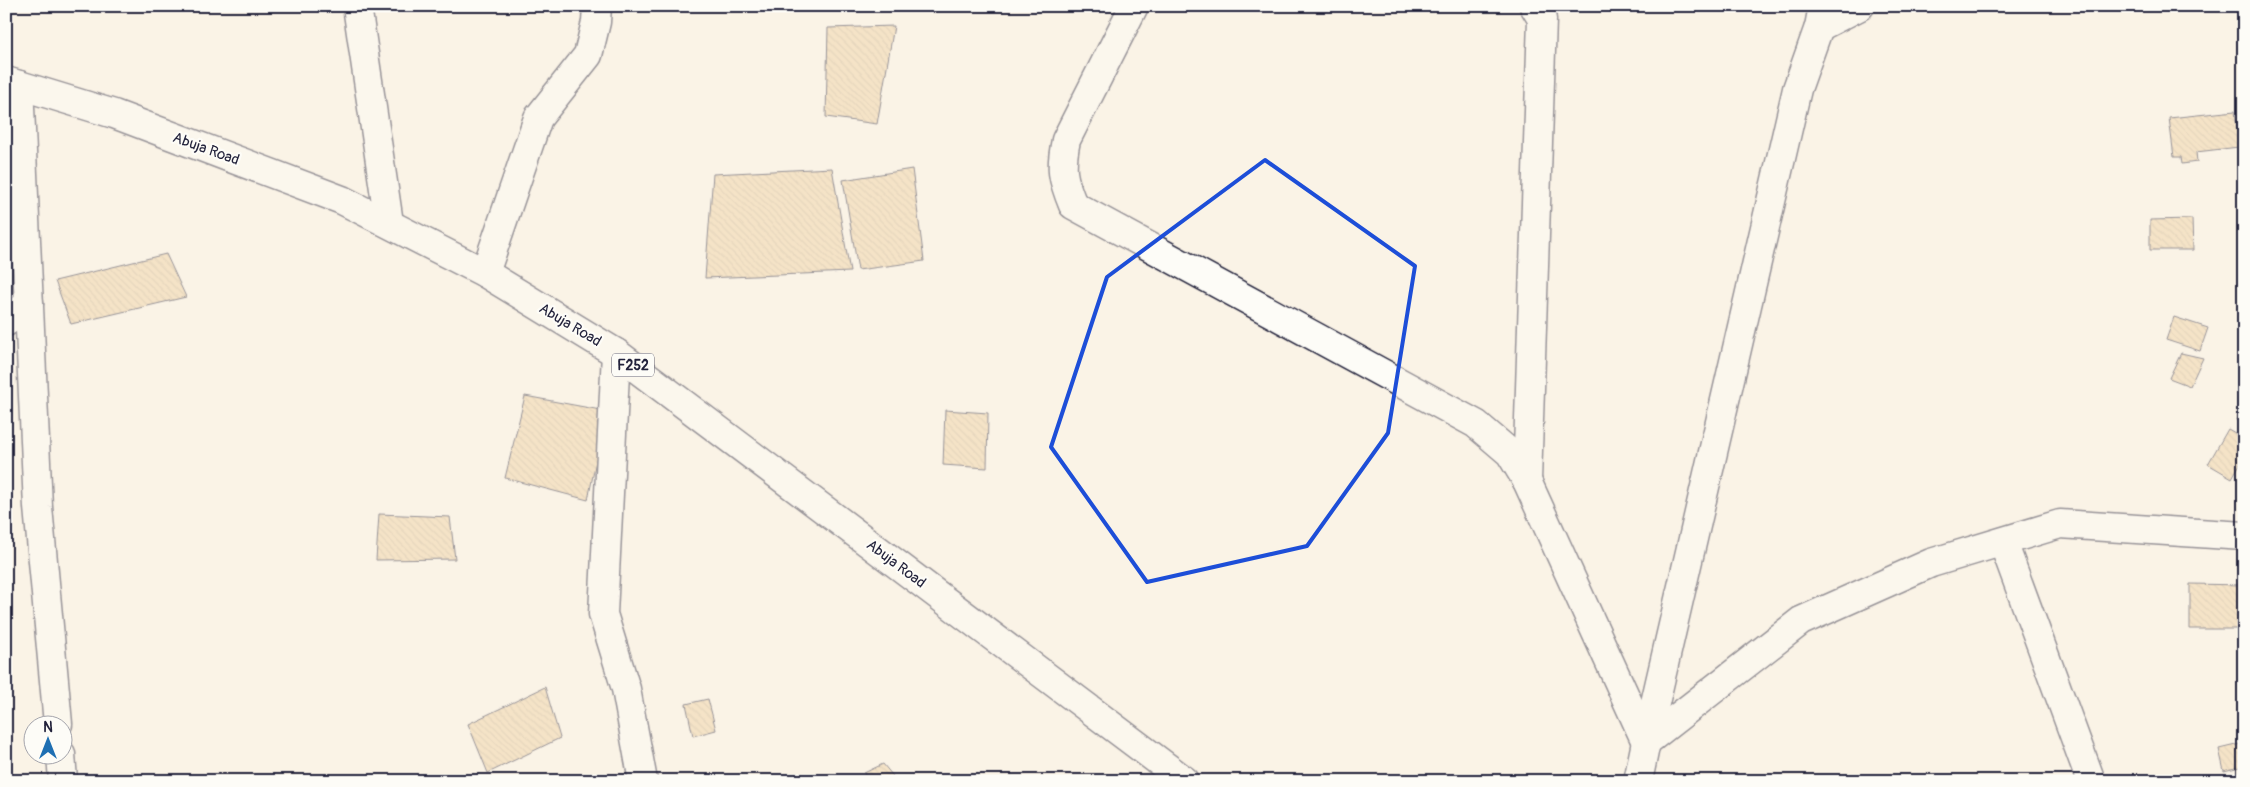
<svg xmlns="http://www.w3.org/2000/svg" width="2250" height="787" font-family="Pangolin,sans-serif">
	<defs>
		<pattern id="building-back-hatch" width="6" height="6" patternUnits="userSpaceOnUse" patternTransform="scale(1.25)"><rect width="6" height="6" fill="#efd1a2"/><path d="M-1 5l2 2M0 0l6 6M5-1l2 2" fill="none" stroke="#cdb38c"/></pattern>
	</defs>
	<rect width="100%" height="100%" fill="#faf3e6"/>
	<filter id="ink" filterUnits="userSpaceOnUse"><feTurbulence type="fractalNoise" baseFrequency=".02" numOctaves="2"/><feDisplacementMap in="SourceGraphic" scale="10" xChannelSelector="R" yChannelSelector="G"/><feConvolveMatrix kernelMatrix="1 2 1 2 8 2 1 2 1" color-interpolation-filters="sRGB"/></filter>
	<g filter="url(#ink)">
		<g fill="url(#building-back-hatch)" stroke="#22223b">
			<polygon points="1051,6 1087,6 1086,11"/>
			<polygon points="1590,6 1668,6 1668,9 1590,11"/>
			<polygon points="894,26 877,124 826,117 828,28"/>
			<polygon points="2235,111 2239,147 2196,152 2197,162 2182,164 2181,157 2174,157 2169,118"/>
			<polygon points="832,168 850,272 705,278 713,174"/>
			<polygon points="912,169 924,261 858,270 843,180"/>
			<polygon points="2192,219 2193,250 2150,250 2150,220"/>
			<polygon points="166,254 186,297 71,324 55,281"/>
			<polygon points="2243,301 2244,301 2244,331 2237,330"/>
			<polygon points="2174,317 2208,328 2200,351 2166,340"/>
			<polygon points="2181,353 2203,358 2190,386 2169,378"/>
			<polygon points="2244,392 2244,423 2236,420"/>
			<polygon points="525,396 606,411 588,500 505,478"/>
			<polygon points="945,410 988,413 987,468 943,465"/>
			<polygon points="2228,429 2244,438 2244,457 2232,478 2208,464"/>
			<polygon points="379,514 450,517 455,559 376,560"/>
			<polygon points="2190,584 2244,585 2244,629 2190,629"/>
			<polygon points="545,687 560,738 488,773 468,724"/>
			<polygon points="708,699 716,730 693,736 686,704"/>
			<polygon points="2244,743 2244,766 2224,771 2219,749"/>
			<polygon points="883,764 897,781 867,781 864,773"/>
			<polygon points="2244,774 2244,781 2223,781 2223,778"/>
		</g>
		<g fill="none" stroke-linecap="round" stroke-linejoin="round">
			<defs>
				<g id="street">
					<polyline points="357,6 389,223"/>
					<path d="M1134 6 1066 140C1060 169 1062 178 1073 205L1476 424 1510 453 1527 481 1646 742 1801 621 1931 563 2060 524 2244 536"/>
					<polyline points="1819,27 1860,6"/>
					<polyline points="19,85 38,507 58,724"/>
					<polyline points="485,273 538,118 588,55 596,22 597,6"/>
					<polyline points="6,322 29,303"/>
					<polyline points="616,353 603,614 626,689 643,781"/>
					<polyline points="1527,481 1542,19 1534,6"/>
					<polyline points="2003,542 2091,781"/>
					<polyline points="61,754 63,781"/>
					<polyline points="1638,781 1646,742 1797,89 1819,27 1823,6"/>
				</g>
				<polyline id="primary" points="6,81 114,114 342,200 485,273 616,353 1185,781"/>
			</defs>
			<use href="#street" stroke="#22223b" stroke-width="31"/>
			<use href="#primary" stroke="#22223b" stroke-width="31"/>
			<use href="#street" stroke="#fdfcf7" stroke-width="28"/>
			<use href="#primary" stroke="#fdfcf7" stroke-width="28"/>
		</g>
	</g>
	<path d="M0 0H2250V787H0ZM1265 160 1415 266 1388 433 1307 546 1147 582 1051 447 1107 277Z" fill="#faf3e6" fill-opacity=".55" fill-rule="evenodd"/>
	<path fill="none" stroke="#1d4ed8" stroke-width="4" stroke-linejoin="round" d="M1265 160 1415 266 1388 433 1307 546 1147 582 1051 447 1107 277Z"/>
	<g text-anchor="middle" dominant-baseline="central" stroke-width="4.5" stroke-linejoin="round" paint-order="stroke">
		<rect fill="#fdfcf7" stroke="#646373" stroke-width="1" x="612" y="353.5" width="42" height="23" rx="4"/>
		<g font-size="14" font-weight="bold" fill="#22223b">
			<text x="633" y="365">F252</text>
		</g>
		<g font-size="15" fill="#22223b" stroke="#fdfcf7">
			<text transform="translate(206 149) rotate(20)">Abuja Road</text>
			<text transform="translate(570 325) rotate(31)">Abuja Road</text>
			<text transform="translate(896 564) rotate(37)">Abuja Road</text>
		</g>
	</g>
	<rect width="2250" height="787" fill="none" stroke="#fdfcf7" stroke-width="25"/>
	<rect x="12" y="12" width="2225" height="762" fill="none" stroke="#22223b" stroke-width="2" filter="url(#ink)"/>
	<g transform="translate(48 740)"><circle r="24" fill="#fdfcf7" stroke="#a5a5ac"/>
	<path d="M0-4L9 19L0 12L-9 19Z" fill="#1f6fb2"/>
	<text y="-8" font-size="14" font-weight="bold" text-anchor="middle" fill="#22223b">N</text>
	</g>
</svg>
